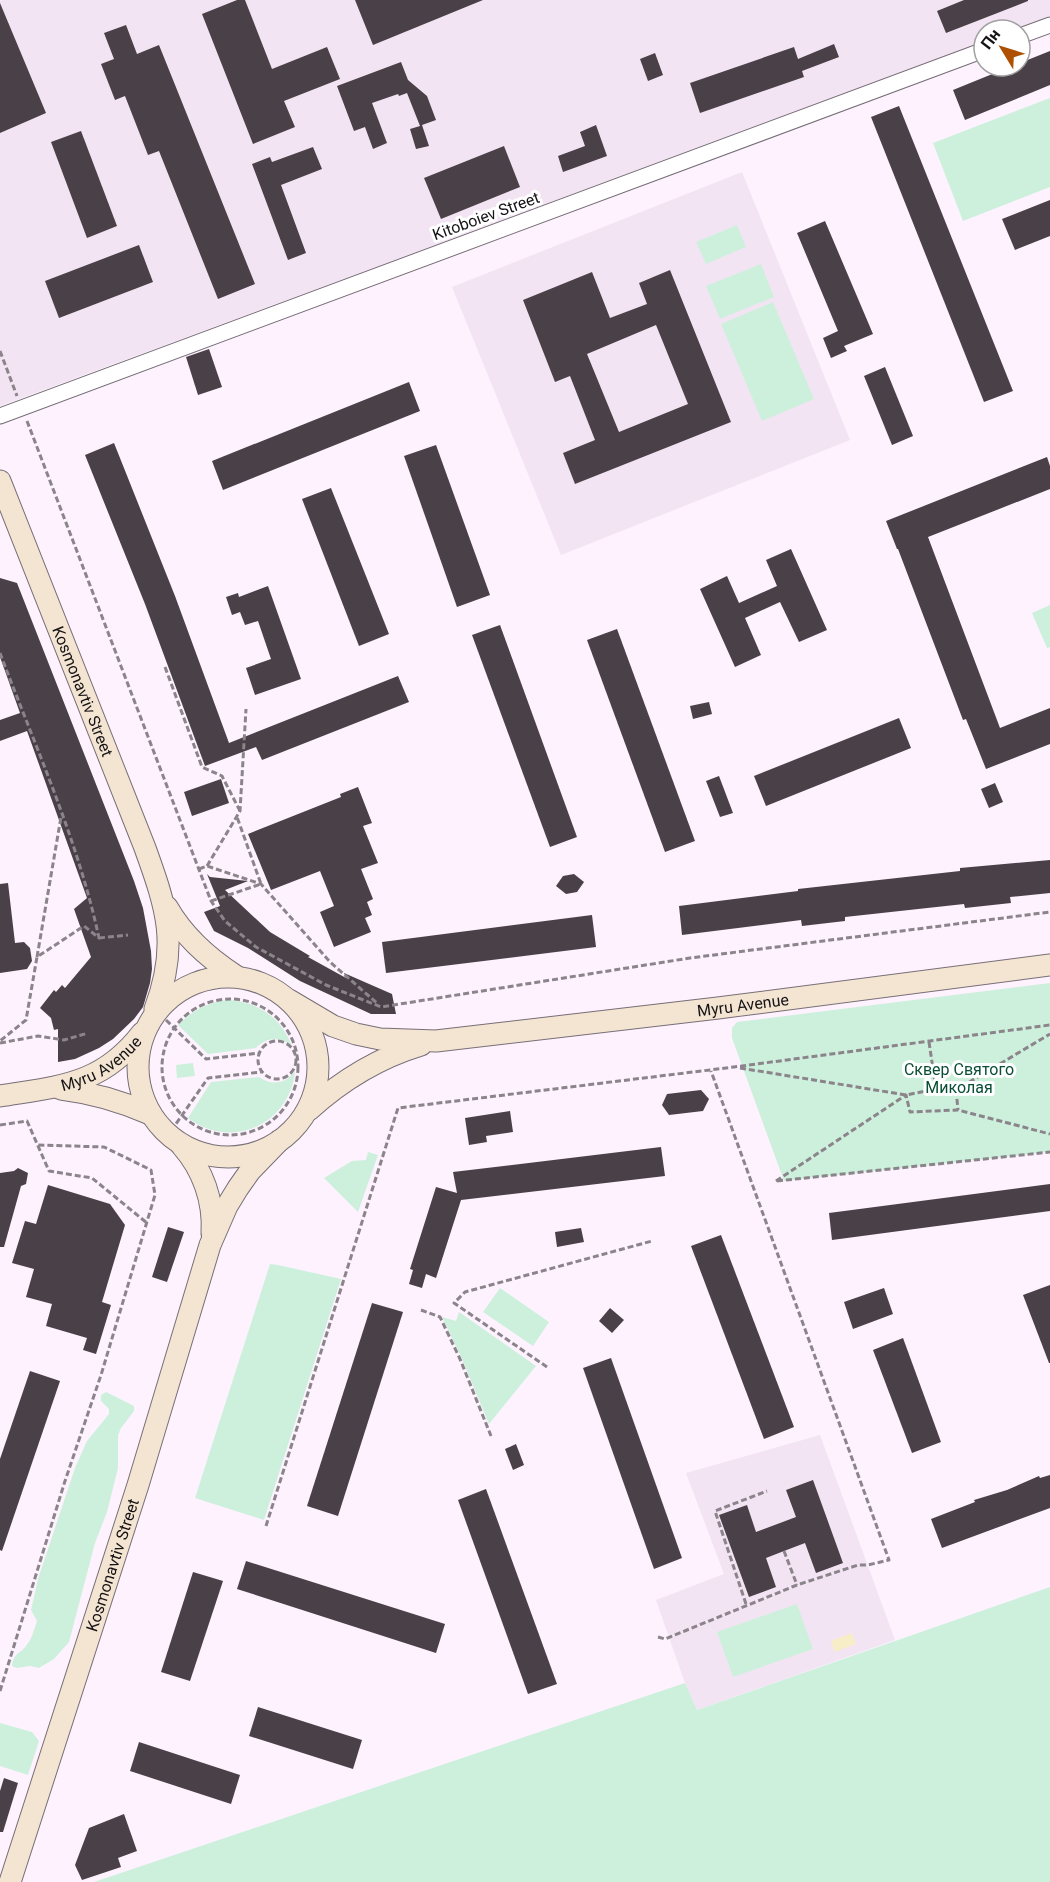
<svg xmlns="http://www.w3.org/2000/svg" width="1050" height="1882" font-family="Roboto,sans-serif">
	<rect width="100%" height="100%" fill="#fdf2fd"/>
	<g fill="#f3e4f3">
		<polygon points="3,0 1050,0 1050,17 1016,30 984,30 984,42 0,406 0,1"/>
		<polygon points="742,172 850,440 561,555 452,287"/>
		<polygon points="820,1435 895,1640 697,1710 685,1683 656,1600 724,1574 686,1473"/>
	</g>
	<g fill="#cdf0dd">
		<polygon points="1050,98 1050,187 963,221 933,143"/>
		<polygon points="737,225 746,247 706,264 696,242"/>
		<polygon points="761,264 774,297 720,319 706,286"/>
		<polygon points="773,302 814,399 762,421 721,324"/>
		<polygon points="1050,605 1050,647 1047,648 1032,613"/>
		<polygon points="1050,983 1050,1152 784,1181 732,1038 732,1028 737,1022"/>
		<path d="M229 1000C259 1002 281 1018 292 1046 280 1036 267 1037 256 1048L208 1054 178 1025C193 1010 208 1002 229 1000Z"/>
		<polygon points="193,1063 195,1076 177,1078 176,1065"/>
		<path d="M295 1071C290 1124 232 1151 188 1118L211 1082 259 1077C273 1086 285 1084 295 1071Z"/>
		<polygon points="368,1152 378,1155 358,1212 324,1178 352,1161 366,1160"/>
		<polygon points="270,1264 278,1265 341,1279 264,1520 195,1498"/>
		<polygon points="500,1288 549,1322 533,1346 483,1312"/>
		<polygon points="459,1312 536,1366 489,1424 462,1359 442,1317 456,1321"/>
		<path d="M106 1392 134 1406V1411L121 1428 118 1435V1468L107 1512 95 1543 69 1642 54 1659 39 1668 30 1666 17 1668 12 1666C14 1652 19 1655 26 1646 32 1639 34 1630 37 1621L31 1610 38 1579 75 1468 87 1441 109 1414V1409L101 1401V1395Z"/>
		<polygon points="1050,1587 1050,1882 94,1882 685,1683 697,1710"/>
		<polygon points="797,1604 813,1649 733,1677 717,1632"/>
		<polygon points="0,1723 32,1732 39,1741 28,1775 0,1766"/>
	</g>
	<polygon fill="#f7edc7" points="852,1633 856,1644 835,1652 831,1641"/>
	<g fill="#4a4047" fill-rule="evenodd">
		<polygon points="237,0 245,0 272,69 327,47 340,79 284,101 295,127 253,144 202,14"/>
		<polygon points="355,0 483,0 373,45"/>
		<polygon points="964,0 1028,0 1028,1 946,33 937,11"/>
		<polygon points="0,3 46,113 0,133"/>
		<polygon points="126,25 137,54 159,45 255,284 218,299 159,151 148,155 125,96 115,100 101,64 114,59 104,33"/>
		<polygon points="834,44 839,57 802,71 804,77 700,113 690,83 794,47 798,59"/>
		<polygon points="1050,51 1050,85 965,120 953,90 1012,66 1020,66 1020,63"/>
		<polygon points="655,53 663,75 648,81 640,59"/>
		<polygon points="401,62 408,80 427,96 436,120 422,125 429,146 416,149 410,129 420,126 407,93 399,96 398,94 372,103 387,143 373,149 365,127 354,131 337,86"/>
		<polygon points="899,106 1013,391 984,402 871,117"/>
		<polygon points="596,125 607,156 563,172 558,156 585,146 580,132"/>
		<polygon points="81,131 117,226 87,238 51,142"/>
		<polygon points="504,146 520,187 441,219 424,178"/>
		<polygon points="313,147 322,169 281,185 306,253 288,260 252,164 270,157 272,162"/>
		<polygon points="1050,200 1050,236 1015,250 1002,219"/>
		<polygon points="825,221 873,334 844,346 847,351 831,358 823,338 838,331 797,233"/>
		<polygon points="139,245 153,282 59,318 45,281"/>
		<path d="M670 270 731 422 575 484 563 453 595 440 570 376 555 382 523 300 592 272 610 318 647 304 639 283ZM656 325 688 404 619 432 587 354Z"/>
		<polygon points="209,349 222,387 198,395 186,357"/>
		<polygon points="885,367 913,436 892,445 864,376"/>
		<polygon points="409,382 420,411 223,490 212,461"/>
		<polygon points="114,443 175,596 229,743 398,676 409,702 262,760 256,747 205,766 145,604 85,455"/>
		<polygon points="436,445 490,595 457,607 404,456"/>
		<polygon points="1047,457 1050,466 1050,489 928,537 1000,728 1050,708 1050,744 986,769 966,719 963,720 898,549 897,549 886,521"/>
		<polygon points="331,488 389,634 359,646 302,499"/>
		<polygon points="791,549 827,630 799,642 780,602 745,618 761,655 735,667 700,589 727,576 739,603 777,586 766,560"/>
		<polygon points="0,578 17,583 134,881 143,908 151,951 152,969 150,983 143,1007 134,1019 113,1039 99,1048 75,1059 58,1062 58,1029 54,1030 51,1018 40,1008 54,990 56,992 62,985 65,988 91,957 74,909 87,898 27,731 0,741 0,720 20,713 0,657"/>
		<polygon points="268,586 301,679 255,695 246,668 271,659 258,621 245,625 240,612 232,615 226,597 238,593 239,597"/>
		<polygon points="500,625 577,837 550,847 472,635"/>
		<polygon points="617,629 695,841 665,852 587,640"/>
		<polygon points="709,702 712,714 693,719 690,706"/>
		<polygon points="899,718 911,748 766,806 754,776"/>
		<polygon points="719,776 733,813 720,817 706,781"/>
		<polygon points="221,779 229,803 192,816 184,792"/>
		<polygon points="995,783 1003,802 989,808 981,789"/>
		<polygon points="358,787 372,823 363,826 378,863 361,869 373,899 367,902 372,915 365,918 371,932 334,947 320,912 334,906 320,871 271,890 248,834 341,797 340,794"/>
		<polygon points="1050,860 1050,893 1010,897 1011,903 965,908 964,904 845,917 845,921 802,926 801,920 682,935 679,906 798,891 798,889 960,871 960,868"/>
		<polygon points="207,874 210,877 248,881 225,890 270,932 310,956 308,957 346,978 344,973 392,994 396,1014 371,1014 300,981 248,948 214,931 204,912 220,906"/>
		<polygon points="574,874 584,882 577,892 566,894 556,886 563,876"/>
		<polygon points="8,883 15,943 24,942 30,948 32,961 27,969 0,973 0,884"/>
		<polygon points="592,915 596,947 386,973 382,942"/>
		<polygon points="701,1090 709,1099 703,1111 669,1115 662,1105 667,1094"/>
		<polygon points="510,1111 513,1132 486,1136 487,1142 469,1145 465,1118"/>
		<polygon points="661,1147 665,1176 461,1200 436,1278 426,1274 422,1288 409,1284 413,1270 410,1269 436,1187 457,1193 453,1172"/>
		<polygon points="18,1168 28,1173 26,1184 21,1186 4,1247 0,1247 0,1173 14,1171"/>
		<polygon points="1050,1184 1050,1211 832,1240 829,1213"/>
		<polygon points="48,1185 110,1204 125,1225 102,1302 111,1305 96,1354 83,1350 87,1338 46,1326 52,1304 26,1297 34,1269 12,1263 25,1221 36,1224"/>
		<polygon points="168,1227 184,1232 167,1282 152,1277"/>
		<polygon points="581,1228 584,1242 557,1247 555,1232"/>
		<polygon points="721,1235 794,1427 764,1439 691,1246"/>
		<polygon points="1050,1285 1050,1363 1049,1363 1023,1295"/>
		<polygon points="884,1288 893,1314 853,1329 844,1302"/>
		<polygon points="372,1303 403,1312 338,1516 307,1506"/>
		<polygon points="610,1308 624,1320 612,1333 599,1321"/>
		<polygon points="903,1338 941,1442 912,1453 873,1350"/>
		<polygon points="611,1358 682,1558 654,1569 583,1368"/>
		<polygon points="30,1371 60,1381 2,1551 0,1550 0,1459"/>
		<polygon points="516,1444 524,1465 513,1470 505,1449"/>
		<polygon points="1050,1475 1050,1508 942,1548 931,1519 975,1502 974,1500 1007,1490 1039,1476 1040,1478"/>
		<polygon points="813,1480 843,1563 816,1573 805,1543 784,1551 766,1558 776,1587 749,1597 719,1515 747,1505 756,1532 796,1517 786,1490"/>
		<polygon points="486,1489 557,1684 528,1694 458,1500"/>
		<polygon points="246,1561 445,1624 436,1653 237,1589"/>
		<polygon points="193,1572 223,1581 190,1681 161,1672"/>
		<polygon points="258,1707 362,1740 353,1769 249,1736"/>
		<polygon points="139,1742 240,1775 231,1804 130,1771"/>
		<polygon points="4,1778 18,1783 3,1832 0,1832 0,1791"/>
		<polygon points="124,1814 137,1851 118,1858 121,1867 82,1880 75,1865 89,1828"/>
	</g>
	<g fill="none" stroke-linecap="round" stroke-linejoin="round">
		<defs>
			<g id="street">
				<polyline points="1020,36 1050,25"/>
				<polyline points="0,416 984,50"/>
			</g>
			<g id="secondary">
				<path id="s1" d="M0 481 145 848C167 909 179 945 155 1009"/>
				<path d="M167 907C184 937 208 958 236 976"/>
				<circle cx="228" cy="1067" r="90"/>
				<path id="s2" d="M289 1000 333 1026 356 1034 380 1039 436 1041 718 1008 1050 965"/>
				<path d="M61 1089C93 1093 121 1101 150 1114"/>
				<path id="s3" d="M0 1096C61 1086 102 1085 142 1033"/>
				<path d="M309 1110C342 1080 378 1058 421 1045"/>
				<path d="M182 1146C203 1170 214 1201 212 1233"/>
				<path id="s4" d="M10 1882 138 1485 210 1245 227 1206 238 1188 250 1171 279 1141"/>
			</g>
		</defs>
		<use href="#street" stroke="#776e77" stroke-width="17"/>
		<use href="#secondary" stroke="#776e77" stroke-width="23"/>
		<g stroke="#8b848b" stroke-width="3" stroke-dasharray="6 3" stroke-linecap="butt">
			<polyline points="0,351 17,396"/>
			<polyline points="27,421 211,901 225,921 256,947 326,985 381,1007 690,958 1050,912"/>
			<path d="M0 653C35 746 78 840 99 938L84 926 37 957 26 1020 0 1041"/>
			<polyline points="165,667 202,767 222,776 240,811"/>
			<polyline points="207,866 240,811 246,709"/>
			<polyline points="199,869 207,866 261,884 330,962 378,1004"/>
			<polyline points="211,901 261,884 237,817"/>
			<polyline points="99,938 128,935"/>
			<polyline points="37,957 61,817"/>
			<circle cx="230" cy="1067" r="68"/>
			<polyline points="166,1020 206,1059 260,1053"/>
			<circle cx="277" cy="1060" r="19"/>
			<polyline points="929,1042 936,1089"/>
			<polyline points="0,1043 38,1036 64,1040 88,1033"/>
			<polyline points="740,1068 906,1095 936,1089 956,1090 1050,1034"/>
			<polyline points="956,1090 958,1110"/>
			<polyline points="0,1125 27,1121 49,1171 92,1178 147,1223"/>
			<polyline points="171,1131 208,1078 261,1072"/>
			<polyline points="776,1181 906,1095 910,1112 958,1110 1050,1134"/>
			<polyline points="777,1181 1050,1152"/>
			<polyline points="421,1310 440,1317 460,1359 491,1436"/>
			<polyline points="547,1367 454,1303 465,1292 652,1241"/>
			<polyline points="266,1526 398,1108 734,1067 1050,1025"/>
			<polyline points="784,1551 797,1585"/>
			<polyline points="746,1604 715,1511 767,1491"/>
			<polyline points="658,1637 665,1639 797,1585 858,1565 868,1565 889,1560 711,1071"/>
			<polyline points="0,1691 65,1481 101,1375 155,1195 151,1170 104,1147 37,1145"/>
		</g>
		<use href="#street" stroke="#fff" stroke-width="15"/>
		<use href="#secondary" stroke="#f3e5d1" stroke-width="21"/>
	</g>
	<g text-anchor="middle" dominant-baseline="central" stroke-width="6" stroke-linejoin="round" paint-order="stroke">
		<g font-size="16" fill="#161316" stroke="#fff">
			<text transform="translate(486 216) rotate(-20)">Kitoboiev Street</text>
			<text stroke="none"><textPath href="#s1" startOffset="226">Kosmonavtiv Street</textPath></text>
			<text stroke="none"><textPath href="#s2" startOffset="465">Myru Avenue</textPath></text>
			<text stroke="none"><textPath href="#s3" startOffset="108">Myru Avenue</textPath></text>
			<text stroke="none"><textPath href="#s4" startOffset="333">Kosmonavtiv Street</textPath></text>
		</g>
		<g font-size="16" fill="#084d34" stroke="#fff">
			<text x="959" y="1069">Сквер Святого<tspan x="959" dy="18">Миколая</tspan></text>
		</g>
	</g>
	<g transform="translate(1002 48) rotate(308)"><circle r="28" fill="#ffffff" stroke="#a2a1a2" stroke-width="1.5"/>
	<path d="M0-4.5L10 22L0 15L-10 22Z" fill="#ae4f01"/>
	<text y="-9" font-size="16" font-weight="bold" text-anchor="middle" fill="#161316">Пн</text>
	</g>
</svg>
